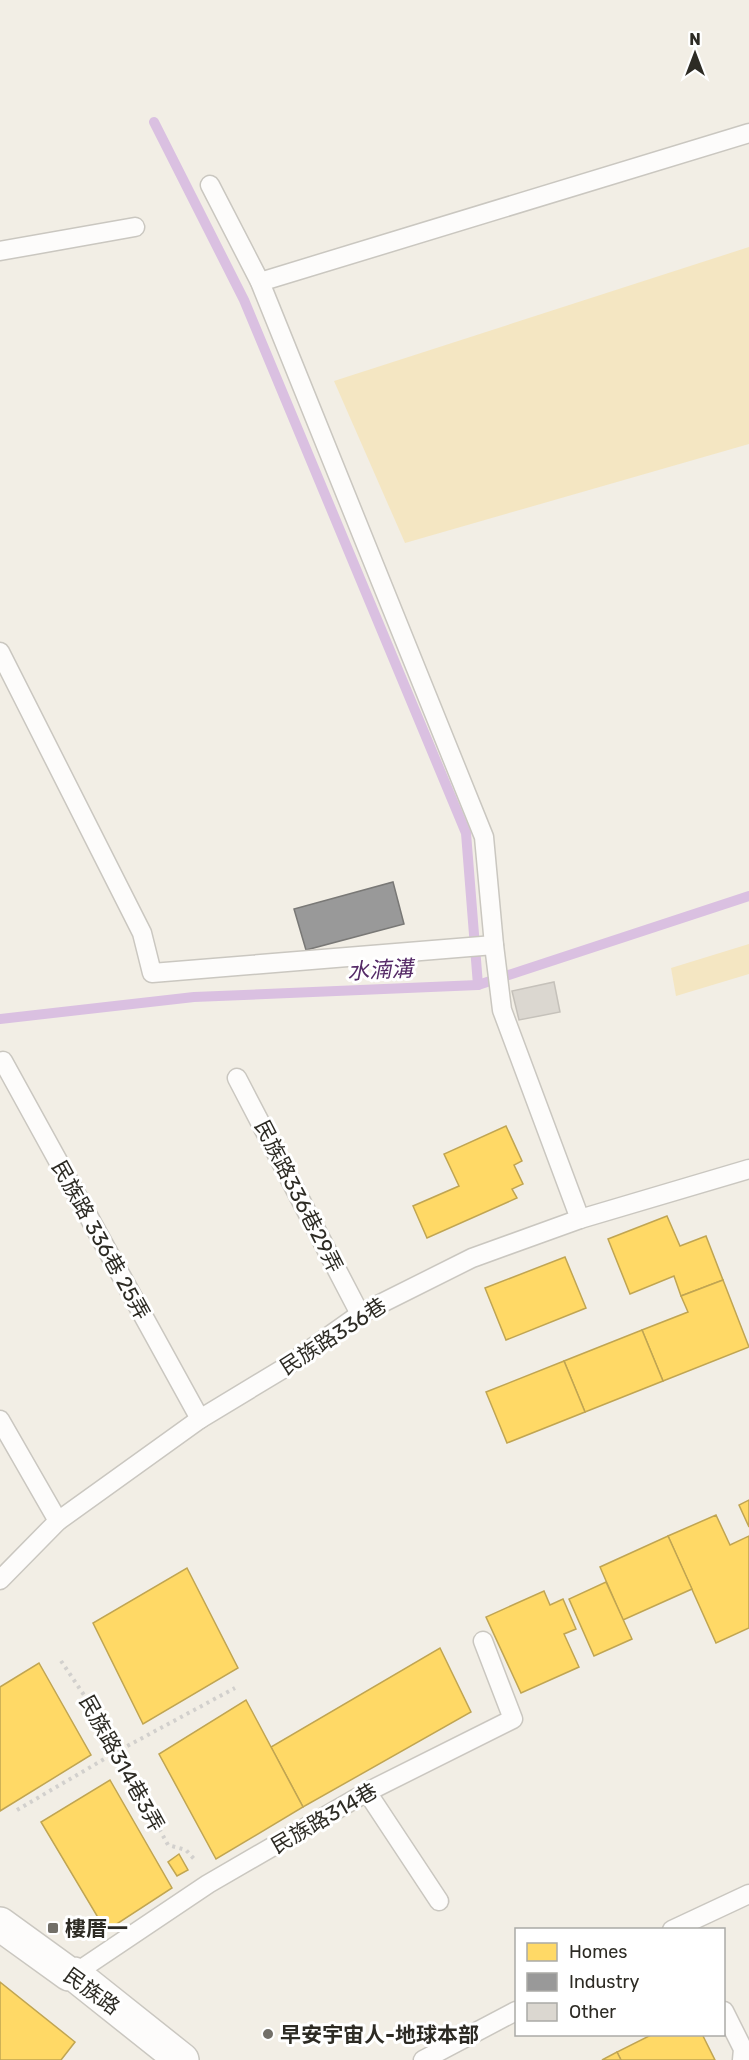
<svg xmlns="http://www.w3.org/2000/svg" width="749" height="2060" font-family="Rubik,'Noto Sans TC',sans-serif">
	<rect width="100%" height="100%" fill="#f2eee5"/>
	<g fill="#f4e6c2">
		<polygon points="749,247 749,444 405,543 334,381"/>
		<polygon points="749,944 749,974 676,996 671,968"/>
	</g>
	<g fill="#ffd966" stroke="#c0a552" stroke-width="1.5">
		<polygon points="506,1126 522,1161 514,1165 523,1184 512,1189 517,1198 427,1238 413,1206 459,1186 444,1154"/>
		<polygon points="667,1216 680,1246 706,1236 723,1280 681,1296 674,1276 630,1294 608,1239"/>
		<polygon points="565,1257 586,1308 506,1340 485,1288"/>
		<polygon points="723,1280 749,1347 663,1381 642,1330 688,1312 681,1296"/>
		<polygon points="642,1330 663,1381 585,1412 564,1361"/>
		<polygon points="564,1361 585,1412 507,1443 486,1392"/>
		<polygon points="749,1500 749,1527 739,1505"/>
		<polygon points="716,1515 730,1545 749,1536 749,1628 716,1643 668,1536"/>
		<polygon points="668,1536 692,1589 623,1620 600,1567"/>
		<polygon points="187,1568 238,1668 143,1724 93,1623"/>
		<polygon points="606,1582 632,1639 594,1656 569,1599"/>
		<polygon points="544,1591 550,1605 563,1599 576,1629 564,1634 579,1667 521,1693 486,1617"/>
		<polygon points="440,1648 471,1712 303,1807 271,1747"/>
		<polygon points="39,1663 91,1755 0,1811 0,1687"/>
		<polygon points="246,1700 303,1807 216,1859 159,1754"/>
		<polygon points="110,1780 172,1888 106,1931 41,1822"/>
		<polygon points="179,1854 188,1870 177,1876 168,1862"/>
		<polygon points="0,1982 75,2042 61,2060 0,2060"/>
		<polygon points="653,2034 702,2034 715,2060 621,2060 617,2052"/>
		<polygon points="617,2052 621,2060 602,2060"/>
	</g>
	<polygon fill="#999" stroke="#797876" stroke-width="1.5" points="393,882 404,924 306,950 294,909"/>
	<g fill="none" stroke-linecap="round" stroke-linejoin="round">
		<g stroke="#dac0e1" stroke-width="10">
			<polyline points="154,122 244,300 466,833 478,985"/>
			<polyline points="0,1019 194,997 478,985 749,896"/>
		</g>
	</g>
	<polygon fill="#dbd7d0" stroke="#c5c1ba" stroke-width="1.5" points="554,982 560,1012 519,1020 512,991"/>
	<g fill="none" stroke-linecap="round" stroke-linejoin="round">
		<defs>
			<g id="service">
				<polyline points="210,185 260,282 484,837 494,945 502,1010 580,1219"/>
				<polyline points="0,251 135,227"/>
				<polyline points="260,282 749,133"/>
				<polyline points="0,652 142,933 152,973 494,945"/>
				<polyline points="3,1061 200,1419"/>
				<polyline points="237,1078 360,1314"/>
				<polyline points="0,1420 58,1521"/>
				<polyline points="0,1580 58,1521 200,1419 281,1370 360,1314 472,1258 580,1219 749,1169"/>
				<polyline points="367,1792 439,1901"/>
				<polyline points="672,1930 749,1894"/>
				<polyline points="74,1974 208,1884 367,1792 513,1719 483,1641"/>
				<polyline points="724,2011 743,2049 742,2060"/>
				<polyline points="423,2060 516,2011"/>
			</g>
			<polyline id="tertiary" points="0,1924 69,1974 74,1974 182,2060"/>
		</defs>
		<use href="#service" stroke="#cac7c0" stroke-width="21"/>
		<use href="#tertiary" stroke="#cac7c0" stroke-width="36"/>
		<g stroke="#d2d0cd" stroke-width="4" stroke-dasharray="3 4.5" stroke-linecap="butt">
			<polyline points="61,1661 99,1717 168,1845 186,1850 195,1860"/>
			<polyline points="17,1810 118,1751 235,1688"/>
		</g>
		<use href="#service" stroke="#fdfcfb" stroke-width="18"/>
		<use href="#tertiary" stroke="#fdfcfb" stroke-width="33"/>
	</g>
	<g fill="#726f68" stroke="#fff" stroke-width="2">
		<rect x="47" y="1922" width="12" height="12" rx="3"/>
		<circle cx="268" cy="2034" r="6"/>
	</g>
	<g text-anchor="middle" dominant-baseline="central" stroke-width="6" stroke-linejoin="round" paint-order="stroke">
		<g font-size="21" fill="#2d2b24" stroke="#fff">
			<text transform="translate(299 1196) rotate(63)">民族路336巷29弄</text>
			<text transform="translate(101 1240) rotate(61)">民族路 336巷 25弄</text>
			<text transform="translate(333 1336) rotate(-33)">民族路336巷</text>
			<text transform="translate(122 1763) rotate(61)">民族路314巷3弄</text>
			<text transform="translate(324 1818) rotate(-30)">民族路314巷</text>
			<text transform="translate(92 1991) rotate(36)">民族路</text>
		</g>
		<g font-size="21" font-weight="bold" fill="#2d2b24" stroke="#fff" text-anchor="start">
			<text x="65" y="1928">樓厝一</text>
			<text x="280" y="2034">早安宇宙人-地球本部</text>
		</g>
		<g font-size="22" font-style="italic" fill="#552a67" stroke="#fff">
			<text transform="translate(380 970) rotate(-3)">水湳溝</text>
		</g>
	</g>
	<rect x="515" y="1928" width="210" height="108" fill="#ffffff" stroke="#abaaa7" stroke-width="1.5"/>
	<rect x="527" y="1943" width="30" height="18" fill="#ffd966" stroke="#abaaa7" stroke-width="1.5"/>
	<text x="569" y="1958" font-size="18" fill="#2d2b24">Homes</text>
	<rect x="527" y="1973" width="30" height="18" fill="#999999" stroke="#abaaa7" stroke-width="1.5"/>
	<text x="569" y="1988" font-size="18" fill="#2d2b24">Industry</text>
	<rect x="527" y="2003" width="30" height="18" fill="#dbd7d0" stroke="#abaaa7" stroke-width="1.5"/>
	<text x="569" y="2018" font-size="18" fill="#2d2b24">Other</text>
	<g transform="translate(695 54)" stroke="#ffffff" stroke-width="4.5" paint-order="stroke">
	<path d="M0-4.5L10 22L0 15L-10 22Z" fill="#2d2b24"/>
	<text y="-9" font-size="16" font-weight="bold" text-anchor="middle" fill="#2d2b24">N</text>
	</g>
</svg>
